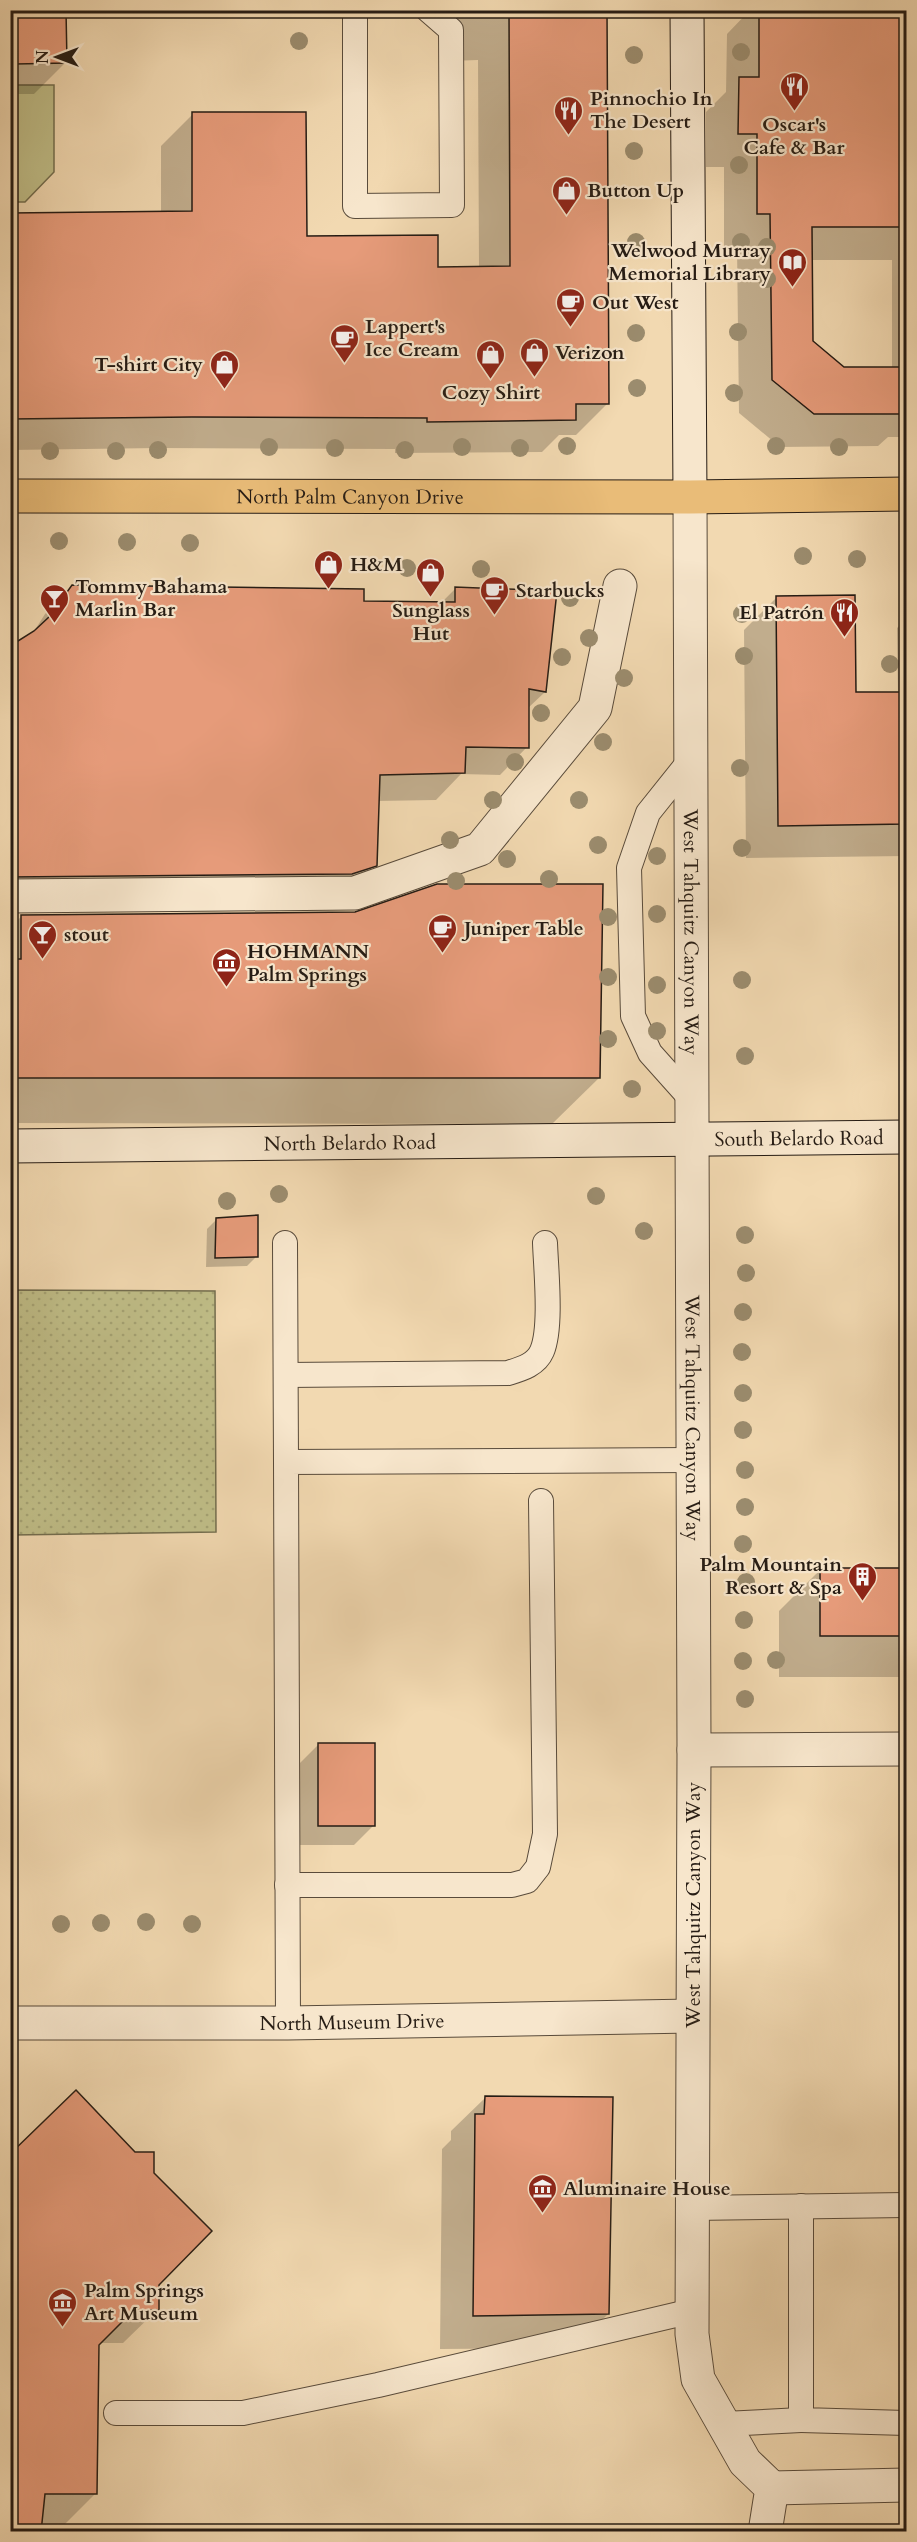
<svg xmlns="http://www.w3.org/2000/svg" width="917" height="2542" font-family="Cardo,serif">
	<defs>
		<pattern id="park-dots" width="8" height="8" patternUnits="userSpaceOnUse" patternTransform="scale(1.5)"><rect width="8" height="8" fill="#c0be88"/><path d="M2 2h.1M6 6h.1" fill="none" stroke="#a5a374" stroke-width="1.8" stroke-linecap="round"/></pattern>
	</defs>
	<rect width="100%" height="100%" fill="#f2d9b1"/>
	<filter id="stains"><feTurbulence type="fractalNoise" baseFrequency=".00333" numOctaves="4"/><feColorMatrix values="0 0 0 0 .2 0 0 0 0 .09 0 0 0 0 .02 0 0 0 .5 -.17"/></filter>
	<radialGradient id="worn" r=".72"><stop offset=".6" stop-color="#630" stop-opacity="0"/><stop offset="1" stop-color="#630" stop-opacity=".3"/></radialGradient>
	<polygon fill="#c0be88" stroke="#736d4e" stroke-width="1.5" points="11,85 54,85 54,172 25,202 11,202"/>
	<polygon fill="url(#park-dots)" stroke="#736d4e" stroke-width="1.5" points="13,1290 215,1291 216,1532 13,1535"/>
	<g fill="#0003" fill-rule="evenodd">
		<polygon points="10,10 65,10 66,62 34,94 10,94"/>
		<polygon points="450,10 606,10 608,403 576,435 559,435 542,452 395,453 395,449 159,448 10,450 10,214 161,213 161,146 193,114 305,237 436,268 479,268 478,60 450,61"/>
		<path d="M750 10H906V437H888L878 446 780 447 739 413 737 247H724V167H706V112L726 92 727 34ZM811 260H892V368H844L812 342Z"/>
		<polygon points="72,586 362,602 441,603 456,588 545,692 527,709 527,747 500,775 461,774 436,800 377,801 375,865 347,893 10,904 10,646 33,633 45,614"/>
		<polygon points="776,598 854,694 898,694 897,628 906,619 906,856 746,858 744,630"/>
		<polygon points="22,916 599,1078 552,1124 10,1123 10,927"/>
		<polygon points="217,1219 257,1256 247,1266 206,1267 207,1229"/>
		<polygon points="821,1569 906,1569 906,1677 779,1677 779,1611"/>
		<polygon points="319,1744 373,1826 354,1845 299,1845 299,1764"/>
		<polygon points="485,2098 608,2314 574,2348 440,2349 442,2149 451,2140 451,2131"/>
		<polygon points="10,2151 16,2151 157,2285 157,2310 123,2343 98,2343 96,2493 62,2527 10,2532"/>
		<polygon points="597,2529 597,2532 575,2532"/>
	</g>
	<g fill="#e69b7a" stroke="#261c14" stroke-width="1.5">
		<polygon points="15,10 66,10 67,63 15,64"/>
		<polygon points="509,10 607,10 609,404 576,404 576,420 427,422 427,418 192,417 10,419 10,213 192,211 192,112 306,112 307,236 438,235 438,267 510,266"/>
		<polygon points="759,10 906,10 906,227 812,227 813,341 844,367 906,367 906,414 814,414 772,380 770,214 757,214 757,134 738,134 739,77 759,77"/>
		<polygon points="72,585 364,589 364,601 455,602 455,587 557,591 546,692 529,689 529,748 466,747 465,773 380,775 377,866 352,874 10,877 10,646 34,631 50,616"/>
		<polygon points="855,595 856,692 906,692 906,824 778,826 776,596"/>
		<polygon points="437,884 603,884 600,1078 10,1078 10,959 21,959 21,915 355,912"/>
		<polygon points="258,1215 258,1257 215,1258 216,1218"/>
		<rect x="820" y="1568" width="86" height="68"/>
		<rect x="318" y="1743" width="57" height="83"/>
		<polygon points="76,2090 135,2152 154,2152 154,2173 212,2231 159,2285 159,2310 134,2310 99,2345 97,2494 45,2494 41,2532 10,2532 10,2154"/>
		<polygon points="485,2096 613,2097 609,2314 473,2316 475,2114 484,2114"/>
	</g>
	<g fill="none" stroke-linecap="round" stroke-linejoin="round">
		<defs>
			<g id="lane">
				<polyline points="355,10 355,206 452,205 451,30 428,10"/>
				<polyline points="692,758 648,813 629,868 633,1016 650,1053 692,1100"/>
				<polyline points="285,1243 286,1462"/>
				<path d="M286 1375 508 1373C521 1369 536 1365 542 1351 552 1327 546 1270 545 1243"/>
				<polyline points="287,1885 512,1885 527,1881 538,1867 545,1834 541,1501"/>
				<polyline points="288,2023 286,1462 693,1460"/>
				<polyline points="801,2206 801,2420 906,2423"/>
				<polyline points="692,2208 906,2205"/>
				<polyline points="116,2413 243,2413 378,2385 692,2311"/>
				<polyline points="724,2424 801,2420"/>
			</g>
			<g id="street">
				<path id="s1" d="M690 497 694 1750 692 2334 698 2379 745 2462 772 2488 765 2532"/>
				<polyline points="10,896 355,893 480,849 595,708 620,586"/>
				<polyline points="694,1750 906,1749"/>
				<path id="s2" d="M10 2023H288L692 2016"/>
				<polyline points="772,2488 906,2485"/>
			</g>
			<g id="secondary">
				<polyline points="687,10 690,497"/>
				<path id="s3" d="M10 1146 906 1137"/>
			</g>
			<g id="primary">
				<path id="s4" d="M10 496 690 497 906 494"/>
			</g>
		</defs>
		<use href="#lane" stroke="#594b3b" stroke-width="26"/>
		<use href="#street" stroke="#594b3b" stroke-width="35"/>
		<use href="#secondary" stroke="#261c14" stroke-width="35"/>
		<use href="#primary" stroke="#261c14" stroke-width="35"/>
		<use href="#lane" stroke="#f7e6cc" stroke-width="24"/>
		<use href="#street" stroke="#f7e6cc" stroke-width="33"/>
		<use href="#secondary" stroke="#f7e6cc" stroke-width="33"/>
		<use href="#primary" stroke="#e9bc78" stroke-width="33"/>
	</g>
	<g fill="#9b8c6e">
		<circle cx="299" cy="41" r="9"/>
		<circle cx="741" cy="52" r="9"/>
		<circle cx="634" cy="55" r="9"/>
		<circle cx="634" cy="151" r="9"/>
		<circle cx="739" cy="165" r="9"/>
		<circle cx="636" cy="242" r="9"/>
		<circle cx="741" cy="242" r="9"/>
		<circle cx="767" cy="247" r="9"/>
		<circle cx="767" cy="279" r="9"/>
		<circle cx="738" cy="332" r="9"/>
		<circle cx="636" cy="333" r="9"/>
		<circle cx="637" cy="388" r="9"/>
		<circle cx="734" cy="393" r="9"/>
		<circle cx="567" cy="446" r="9"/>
		<circle cx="776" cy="446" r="9"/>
		<circle cx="269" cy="447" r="9"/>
		<circle cx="462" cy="447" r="9"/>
		<circle cx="839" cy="447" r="9"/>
		<circle cx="335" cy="448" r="9"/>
		<circle cx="520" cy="448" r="9"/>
		<circle cx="158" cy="450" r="9"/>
		<circle cx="405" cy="450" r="9"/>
		<circle cx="50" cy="451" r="9"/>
		<circle cx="116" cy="451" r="9"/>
		<circle cx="59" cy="541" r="9"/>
		<circle cx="127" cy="542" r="9"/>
		<circle cx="190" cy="543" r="9"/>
		<circle cx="803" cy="556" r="9"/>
		<circle cx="857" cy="559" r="9"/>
		<circle cx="334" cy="566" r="9"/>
		<circle cx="407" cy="568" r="9"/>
		<circle cx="481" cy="569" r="9"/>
		<circle cx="570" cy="598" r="9"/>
		<circle cx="742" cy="614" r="9"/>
		<circle cx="589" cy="638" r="9"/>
		<circle cx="744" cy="656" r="9"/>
		<circle cx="562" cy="657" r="9"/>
		<circle cx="890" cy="664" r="9"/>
		<circle cx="624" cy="678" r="9"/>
		<circle cx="541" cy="713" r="9"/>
		<circle cx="603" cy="742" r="9"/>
		<circle cx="515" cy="762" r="9"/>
		<circle cx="740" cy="768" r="9"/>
		<circle cx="493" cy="800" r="9"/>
		<circle cx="579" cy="800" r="9"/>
		<circle cx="450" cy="840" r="9"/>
		<circle cx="598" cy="845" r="9"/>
		<circle cx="742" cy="848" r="9"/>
		<circle cx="657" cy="856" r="9"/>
		<circle cx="507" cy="859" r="9"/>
		<circle cx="549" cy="879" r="9"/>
		<circle cx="456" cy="881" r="9"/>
		<circle cx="657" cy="914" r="9"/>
		<circle cx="608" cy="917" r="9"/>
		<circle cx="608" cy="977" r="9"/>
		<circle cx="742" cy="980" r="9"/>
		<circle cx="657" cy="985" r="9"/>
		<circle cx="657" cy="1031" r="9"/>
		<circle cx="608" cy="1039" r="9"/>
		<circle cx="745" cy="1056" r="9"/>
		<circle cx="632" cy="1089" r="9"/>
		<circle cx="279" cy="1194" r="9"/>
		<circle cx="596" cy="1196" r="9"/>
		<circle cx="227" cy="1201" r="9"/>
		<circle cx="644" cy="1231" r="9"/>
		<circle cx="745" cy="1235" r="9"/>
		<circle cx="746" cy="1273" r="9"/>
		<circle cx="743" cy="1312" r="9"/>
		<circle cx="742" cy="1352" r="9"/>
		<circle cx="743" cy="1393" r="9"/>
		<circle cx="743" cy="1430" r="9"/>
		<circle cx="745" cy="1470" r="9"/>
		<circle cx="745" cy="1507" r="9"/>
		<circle cx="743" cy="1544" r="9"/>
		<circle cx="746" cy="1582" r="9"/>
		<circle cx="744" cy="1620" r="9"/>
		<circle cx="776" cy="1660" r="9"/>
		<circle cx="743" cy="1661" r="9"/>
		<circle cx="745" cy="1699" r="9"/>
		<circle cx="146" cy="1922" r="9"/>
		<circle cx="101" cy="1923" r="9"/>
		<circle cx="61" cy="1924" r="9"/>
		<circle cx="192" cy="1924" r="9"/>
	</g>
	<defs>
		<symbol id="restaurant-pin" viewBox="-11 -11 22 30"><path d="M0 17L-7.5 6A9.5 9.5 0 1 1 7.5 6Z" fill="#8f2418" stroke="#f7e6cc"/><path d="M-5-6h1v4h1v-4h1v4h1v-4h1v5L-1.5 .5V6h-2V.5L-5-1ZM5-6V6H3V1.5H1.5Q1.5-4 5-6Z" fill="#fff"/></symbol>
		<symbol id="shop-pin" viewBox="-11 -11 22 30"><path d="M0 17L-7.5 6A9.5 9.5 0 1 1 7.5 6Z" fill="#8f2418" stroke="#f7e6cc"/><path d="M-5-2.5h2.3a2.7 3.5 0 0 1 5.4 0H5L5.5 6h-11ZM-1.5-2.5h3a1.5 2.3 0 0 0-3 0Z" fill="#fff"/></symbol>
		<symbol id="library-pin" viewBox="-11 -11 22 30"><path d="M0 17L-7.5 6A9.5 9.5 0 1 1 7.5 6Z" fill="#8f2418" stroke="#f7e6cc"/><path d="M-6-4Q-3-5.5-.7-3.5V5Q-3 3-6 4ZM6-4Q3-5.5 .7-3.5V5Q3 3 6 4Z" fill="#fff"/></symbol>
		<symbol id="cafe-pin" viewBox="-11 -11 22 30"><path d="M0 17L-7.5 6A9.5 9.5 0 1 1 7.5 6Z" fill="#8f2418" stroke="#f7e6cc"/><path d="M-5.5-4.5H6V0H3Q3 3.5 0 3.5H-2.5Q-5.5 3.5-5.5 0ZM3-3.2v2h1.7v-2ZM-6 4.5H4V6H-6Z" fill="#fff"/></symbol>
		<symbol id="bar-pin" viewBox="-11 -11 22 30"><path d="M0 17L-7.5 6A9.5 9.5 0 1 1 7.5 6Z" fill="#8f2418" stroke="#f7e6cc"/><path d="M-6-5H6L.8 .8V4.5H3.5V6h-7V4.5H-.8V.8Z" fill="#fff"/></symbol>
		<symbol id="museum-pin" viewBox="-11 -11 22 30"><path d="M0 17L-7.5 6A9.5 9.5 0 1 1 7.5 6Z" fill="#8f2418" stroke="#f7e6cc"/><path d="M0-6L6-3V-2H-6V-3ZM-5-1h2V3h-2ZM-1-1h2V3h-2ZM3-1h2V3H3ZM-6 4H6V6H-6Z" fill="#fff"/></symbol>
		<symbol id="building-pin" viewBox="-11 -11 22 30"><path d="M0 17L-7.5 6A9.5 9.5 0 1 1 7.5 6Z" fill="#8f2418" stroke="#f7e6cc"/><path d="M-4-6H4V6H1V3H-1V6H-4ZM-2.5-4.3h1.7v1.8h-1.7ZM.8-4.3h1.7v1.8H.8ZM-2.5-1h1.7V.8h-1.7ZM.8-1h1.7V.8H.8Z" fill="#fff"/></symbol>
	</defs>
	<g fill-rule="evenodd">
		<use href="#restaurant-pin" x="778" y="70" width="33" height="45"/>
		<use href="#restaurant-pin" x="552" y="94" width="33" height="45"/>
		<use href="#shop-pin" x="550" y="174" width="33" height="45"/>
		<use href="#library-pin" x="776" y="246" width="33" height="45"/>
		<use href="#cafe-pin" x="554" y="286" width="33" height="45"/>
		<use href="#cafe-pin" x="328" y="322" width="33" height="45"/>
		<use href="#shop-pin" x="518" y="336" width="33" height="45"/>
		<use href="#shop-pin" x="474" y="338" width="33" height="45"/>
		<use href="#shop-pin" x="208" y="348" width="33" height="45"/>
		<use href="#shop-pin" x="312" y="548" width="33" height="45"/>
		<use href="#shop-pin" x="414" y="556" width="33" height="45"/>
		<use href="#cafe-pin" x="478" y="574" width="33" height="45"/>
		<use href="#bar-pin" x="38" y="582" width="33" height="45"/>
		<use href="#restaurant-pin" x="828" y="596" width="33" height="45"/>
		<use href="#cafe-pin" x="426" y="912" width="33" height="45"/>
		<use href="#bar-pin" x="26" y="918" width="33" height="45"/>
		<use href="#museum-pin" x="210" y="946" width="33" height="45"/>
		<use href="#building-pin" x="846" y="1560" width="33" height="45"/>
		<use href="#museum-pin" x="526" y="2172" width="33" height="45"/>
		<use href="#museum-pin" x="46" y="2286" width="33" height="45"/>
	</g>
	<g text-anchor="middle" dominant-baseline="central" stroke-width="4.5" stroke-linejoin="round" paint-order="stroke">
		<g font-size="20" font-weight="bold" fill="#261c14" stroke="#f7e6cc" text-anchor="start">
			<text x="590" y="98">Pinnochio In<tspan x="590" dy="23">The Desert</tspan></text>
			<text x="794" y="124" text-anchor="middle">Oscar's<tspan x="794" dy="23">Cafe &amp; Bar</tspan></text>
			<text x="587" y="190">Button Up</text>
			<text x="771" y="250" text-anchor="end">Welwood Murray<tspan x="771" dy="23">Memorial Library</tspan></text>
			<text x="592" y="302">Out West</text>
			<text x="365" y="326">Lappert's<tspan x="365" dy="23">Ice Cream</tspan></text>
			<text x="555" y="352">Verizon</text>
			<text x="203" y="364" text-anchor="end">T-shirt City</text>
			<text x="491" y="392" text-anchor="middle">Cozy Shirt</text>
			<text x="350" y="564">H&amp;M</text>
			<text x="75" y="586">Tommy Bahama<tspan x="75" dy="23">Marlin Bar</tspan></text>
			<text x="516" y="590">Starbucks</text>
			<text x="431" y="610" text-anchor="middle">Sunglass<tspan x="431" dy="23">Hut</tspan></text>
			<text x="824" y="612" text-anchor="end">El Patrón</text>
			<text x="464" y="928">Juniper Table</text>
			<text x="64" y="934">stout</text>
			<text x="247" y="951">HOHMANN<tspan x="247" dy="23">Palm Springs</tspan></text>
			<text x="842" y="1564" text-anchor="end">Palm Mountain<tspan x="842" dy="23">Resort &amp; Spa</tspan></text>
			<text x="563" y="2188">Aluminaire House</text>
			<text x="84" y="2290">Palm Springs<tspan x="84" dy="23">Art Museum</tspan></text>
		</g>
		<g font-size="20" fill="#261c14" stroke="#f7e6cc">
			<text stroke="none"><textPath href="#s4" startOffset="340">North Palm Canyon Drive</textPath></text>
			<text stroke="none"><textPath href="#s1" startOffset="435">West Tahquitz Canyon Way</textPath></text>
			<text stroke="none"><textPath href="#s3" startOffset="789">South Belardo Road</textPath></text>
			<text stroke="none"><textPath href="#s3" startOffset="340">North Belardo Road</textPath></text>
			<text stroke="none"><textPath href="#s1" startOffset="921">West Tahquitz Canyon Way</textPath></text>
			<text transform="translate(693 1905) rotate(-90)">West Tahquitz Canyon Way</text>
			<text stroke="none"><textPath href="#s2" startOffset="342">North Museum Drive</textPath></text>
		</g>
	</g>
	<rect width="917" height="2542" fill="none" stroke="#f2d9b1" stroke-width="36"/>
	<rect x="12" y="12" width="893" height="2518" fill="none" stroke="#261c14" stroke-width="3"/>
	<rect x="18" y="18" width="881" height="2506" fill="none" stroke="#261c14" stroke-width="1.5"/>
	<g transform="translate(57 57) rotate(270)" stroke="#f7e6cc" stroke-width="4.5" paint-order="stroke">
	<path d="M0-4.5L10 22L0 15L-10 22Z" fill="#261c14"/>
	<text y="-9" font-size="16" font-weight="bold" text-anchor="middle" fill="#261c14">N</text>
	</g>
	<rect width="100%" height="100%" filter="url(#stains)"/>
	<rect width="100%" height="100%" fill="url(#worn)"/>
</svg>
